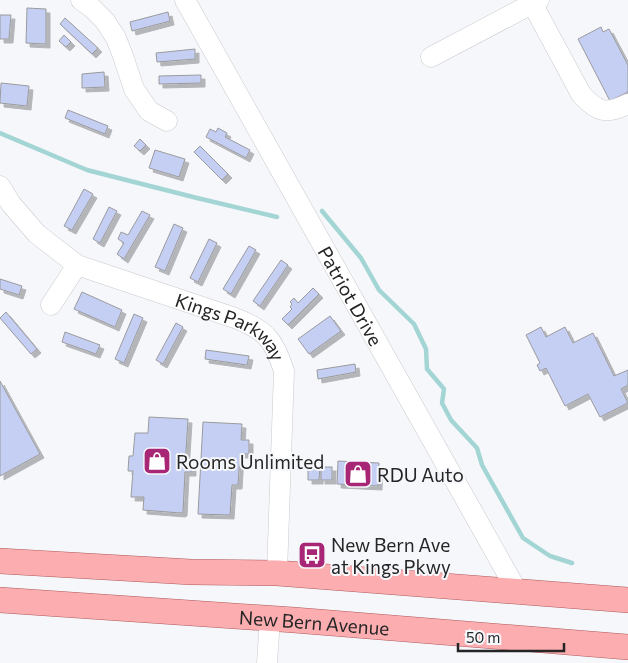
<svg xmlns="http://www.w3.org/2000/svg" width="628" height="663" font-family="Commissioner,sans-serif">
	<defs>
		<filter id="shadow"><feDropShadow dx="4" dy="4" stdDeviation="0" flood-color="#0004"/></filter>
	</defs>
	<rect width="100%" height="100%" fill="#f6f7fb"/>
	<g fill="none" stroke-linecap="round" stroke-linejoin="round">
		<g stroke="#a3d5d4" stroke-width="4.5">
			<polyline points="0,133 87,170 197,198 277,217"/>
			<polyline points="322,211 361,258 379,290 414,324 426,349 427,369 444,389 442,403 451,420 477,448 482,465 523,538 550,556 572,563"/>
		</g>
	</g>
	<g fill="#c5cff3" stroke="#9a9b9e" filter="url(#shadow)">
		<polygon points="27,8 46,9 46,44 26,43"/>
		<polygon points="168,12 170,21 132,31 130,22"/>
		<polygon points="0,15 11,15 9,39 0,39"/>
		<polygon points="65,18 98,48 92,54 60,24"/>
		<polygon points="601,27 603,32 609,29 628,65 628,92 610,101 578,39"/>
		<polygon points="64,35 71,42 66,47 59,41"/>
		<polygon points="195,49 195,59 157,62 156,53"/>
		<polygon points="104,72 105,87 82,88 82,74"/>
		<polygon points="201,75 201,83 159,84 159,76"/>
		<polygon points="1,83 29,86 27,106 0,103"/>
		<polygon points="68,110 108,126 105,134 65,118"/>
		<polygon points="218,128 227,133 225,137 250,150 246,158 206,137 210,129 216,132"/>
		<polygon points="140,139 146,145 140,151 134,146"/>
		<polygon points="200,146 228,174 222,180 194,152"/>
		<polygon points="155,150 185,159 179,177 149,168"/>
		<polygon points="84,189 93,194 72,230 64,226"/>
		<polygon points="109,207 117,211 100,243 93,239"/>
		<polygon points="142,211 150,215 124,259 117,254 124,243 118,239 121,232 128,235"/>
		<polygon points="174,224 183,228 165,271 155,267"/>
		<polygon points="209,239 217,243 198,282 190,278"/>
		<polygon points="249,246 256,250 231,294 223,289"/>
		<polygon points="281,260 288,265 260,306 253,301"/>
		<polygon points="0,279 22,286 19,295 0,289"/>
		<polygon points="313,288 319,294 288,325 282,319 292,309 290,307 292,304 290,302 294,298 298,303"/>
		<polygon points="82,292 122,310 115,327 74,309"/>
		<polygon points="6,312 37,349 31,354 0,318"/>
		<polygon points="134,314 143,318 124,363 115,359"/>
		<polygon points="330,316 341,331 309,354 298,339"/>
		<polygon points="176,323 183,327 163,364 156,360"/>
		<polygon points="541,327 546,337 565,327 573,343 593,333 614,376 628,370 628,385 621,389 628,403 600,417 588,394 565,406 546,368 540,371 537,365 540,363 526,335"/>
		<polygon points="65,332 100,345 96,354 62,342"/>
		<polygon points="206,350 249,356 247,365 205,359"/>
		<polygon points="355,364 356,372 318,379 317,370"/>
		<polygon points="0,381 40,454 0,476"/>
		<polygon points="149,417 188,419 185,466 192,467 192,472 185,472 183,512 181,513 143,510 144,497 131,497 133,471 128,471 129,456 133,456 135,433 148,433"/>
		<polygon points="203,422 242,424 241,440 249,440 249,454 240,454 238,485 232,485 230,515 198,514"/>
		<polygon points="338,461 379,463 378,486 337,484"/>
		<polygon points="308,466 320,467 319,480 308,480"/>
		<rect x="321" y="467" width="11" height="13"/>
	</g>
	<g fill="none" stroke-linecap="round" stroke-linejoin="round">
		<defs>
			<g id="minor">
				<polyline points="81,0 91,7 105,21 116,38 123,56 134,89 149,111 167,121"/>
				<path id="s1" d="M185 0 517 591"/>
				<path d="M532 3 581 94C597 112 606 115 628 104"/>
				<polyline points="431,57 539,0"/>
				<path id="s2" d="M0 186 11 204 37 234 77 265 235 318C266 330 274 340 284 371L277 573"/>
				<polyline points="51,305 77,265"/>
				<polyline points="267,663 270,619"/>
			</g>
			<g id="major">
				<polyline points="0,561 191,572 277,573 628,600"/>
				<path id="s3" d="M0 600 294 620 628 647"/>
			</g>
		</defs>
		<use href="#minor" stroke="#c9cacd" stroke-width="21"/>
		<use href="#major" stroke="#ae5a5c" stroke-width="26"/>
		<use href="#minor" stroke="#fff" stroke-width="20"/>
		<use href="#major" stroke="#fbadaf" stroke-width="25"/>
	</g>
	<defs>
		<symbol id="shop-square" viewBox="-11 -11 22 22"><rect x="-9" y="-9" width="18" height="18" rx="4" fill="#a72776" stroke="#f6f7fb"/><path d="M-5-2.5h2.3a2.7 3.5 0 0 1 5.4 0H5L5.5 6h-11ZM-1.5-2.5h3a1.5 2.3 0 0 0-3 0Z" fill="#fff"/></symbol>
		<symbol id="bus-square" viewBox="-11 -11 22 22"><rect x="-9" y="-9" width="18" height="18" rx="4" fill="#a72776" stroke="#f6f7fb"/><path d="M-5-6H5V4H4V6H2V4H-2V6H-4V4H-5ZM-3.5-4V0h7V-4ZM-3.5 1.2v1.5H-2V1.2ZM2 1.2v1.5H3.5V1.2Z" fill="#fff"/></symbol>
	</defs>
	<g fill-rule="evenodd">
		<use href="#shop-square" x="141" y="445" width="32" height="32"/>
		<use href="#shop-square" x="342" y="458" width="32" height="32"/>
		<use href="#bus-square" x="296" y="539" width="32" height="32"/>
	</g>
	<g text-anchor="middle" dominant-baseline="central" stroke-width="4" stroke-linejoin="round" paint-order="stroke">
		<g font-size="19" fill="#252526" stroke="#f6f7fb">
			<text stroke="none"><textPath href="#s1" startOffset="339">Patriot Drive</textPath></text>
			<text stroke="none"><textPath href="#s2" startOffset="279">Kings Parkway</textPath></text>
			<text stroke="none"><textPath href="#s3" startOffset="315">New Bern Avenue</textPath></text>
		</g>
		<g font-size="19" fill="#252526" stroke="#f6f7fb" text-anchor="start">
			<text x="176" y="461">Rooms Unlimited</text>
			<text x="377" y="474">RDU Auto</text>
			<text x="331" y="544">New Bern Ave<tspan x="331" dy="22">at Kings Pkwy</tspan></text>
		</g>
	</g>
	<path d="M458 643v8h106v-8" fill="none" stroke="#252526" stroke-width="2.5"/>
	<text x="466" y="643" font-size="15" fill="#252526" stroke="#f6f7fb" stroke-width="4" paint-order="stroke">50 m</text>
</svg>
